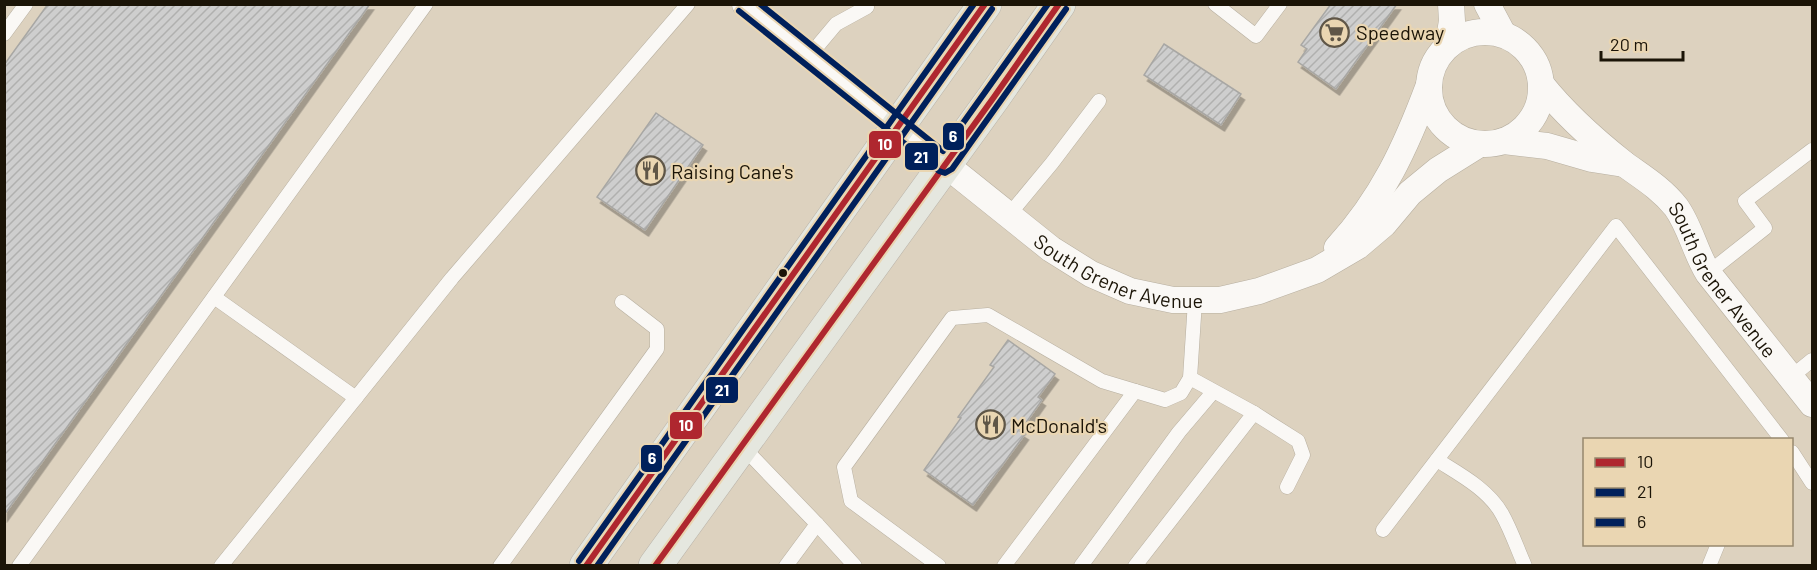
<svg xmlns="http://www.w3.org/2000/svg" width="1817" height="570" font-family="Barlow,sans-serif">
	<defs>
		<pattern id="building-hatch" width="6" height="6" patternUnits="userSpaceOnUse" patternTransform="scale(1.5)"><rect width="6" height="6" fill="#cecece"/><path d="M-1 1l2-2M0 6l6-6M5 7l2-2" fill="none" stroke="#b0b0af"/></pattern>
		<filter id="shadow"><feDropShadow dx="3.5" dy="6" stdDeviation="0" flood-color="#0004"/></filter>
	</defs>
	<rect width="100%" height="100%" fill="#ddd2bf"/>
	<g fill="url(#building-hatch)" stroke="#a8a7a4" stroke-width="1.5" filter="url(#shadow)">
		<polygon points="48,4 370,4 4,515 4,65"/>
		<polygon points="1331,4 1397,4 1336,89 1298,62 1307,49 1301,45"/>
		<polygon points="1164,44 1241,94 1221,125 1144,75"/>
		<polygon points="656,113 703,145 645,230 597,197"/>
		<polygon points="1008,340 1055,374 1038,397 1042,400 1020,431 1025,434 973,505 924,470 961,418 958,417 994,367 990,365"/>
	</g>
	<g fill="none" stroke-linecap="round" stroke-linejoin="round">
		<defs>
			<g id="service">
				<polyline points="1215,4 1256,36 1280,4"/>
				<polyline points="4,34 26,4"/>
				<polyline points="810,55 836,24 867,7"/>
				<polyline points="1008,216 1052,163 1099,101"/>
				<polyline points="1708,273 1765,228 1745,201 1812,150"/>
				<polyline points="214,297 356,398"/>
				<polyline points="1791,377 1812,360"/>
				<polyline points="1254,413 1298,441 1303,455 1287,487"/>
				<polyline points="741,445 817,524 855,566"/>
				<polyline points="1792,452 1812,483"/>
				<path d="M1437 460C1459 474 1488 489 1502 514 1511 530 1517 548 1525 566"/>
				<polyline points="1383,530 1616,226 1782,440"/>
				<polyline points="19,566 426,4"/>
				<polyline points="221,566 452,278 688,4"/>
				<polyline points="500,566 657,349 657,329 622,302"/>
				<polyline points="786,566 817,524"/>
				<polyline points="939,566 851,501 844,467 952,318 988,315 1102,381 1165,400 1181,393 1190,378 1195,301"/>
				<polyline points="1004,566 1135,391"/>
				<polyline points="1081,566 1179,432 1213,392"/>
				<polyline points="1135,566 1254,413 1190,378"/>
				<polyline points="1709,566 1718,544"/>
			</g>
			<g id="minor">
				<path id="s1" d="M745 4 1051 249 1091 274 1130 291 1173 300H1220L1259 291 1317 270 1358 246 1384 224 1410 193 1438 170 1478 145"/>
				<polyline points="1487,4 1503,34"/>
				<circle cx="1485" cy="88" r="56"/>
				<polyline points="1448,45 1452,21 1451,4"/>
				<path id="s2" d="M1541 84C1564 113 1594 140 1623 163 1642 177 1661 188 1676 207 1690 226 1695 252 1708 273L1812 404"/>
				<polyline points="1504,141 1547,146 1592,159 1624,164"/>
				<path d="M1337 248C1382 199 1406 147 1429 85"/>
			</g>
			<g id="primary">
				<polyline points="586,566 985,4"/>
				<polyline points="655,566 994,97 1059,4"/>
			</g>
		</defs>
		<use href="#service" stroke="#b7afa0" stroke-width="15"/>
		<use href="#minor" stroke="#b7afa0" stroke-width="27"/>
		<use href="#primary" stroke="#b9b3a9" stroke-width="34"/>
		<use href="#service" stroke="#faf8f5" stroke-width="14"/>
		<use href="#minor" stroke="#faf8f5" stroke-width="26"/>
		<use href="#primary" stroke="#e5e7df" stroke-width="33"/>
		<defs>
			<g id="bus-1">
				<polyline points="586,566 985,4"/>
				<polyline points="655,566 994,97 1059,4"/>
			</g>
			<g id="bus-2">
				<polyline points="739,11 939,171 945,173 952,169 1066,9"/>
				<polyline points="597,566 992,9"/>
			</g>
			<g id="bus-3">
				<polyline points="760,4 943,151 1048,4"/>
				<polyline points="579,561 974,4"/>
			</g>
		</defs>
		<use href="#bus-1" stroke="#ead6b2" stroke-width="10"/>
		<use href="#bus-2" stroke="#ead6b2" stroke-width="10"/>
		<use href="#bus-3" stroke="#ead6b2" stroke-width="10"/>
		<use href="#bus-1" stroke="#af272f" stroke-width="6"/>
		<use href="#bus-2" stroke="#00205b" stroke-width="6"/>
		<use href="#bus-3" stroke="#00205b" stroke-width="6"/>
	</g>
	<defs>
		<symbol id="supermarket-ring" viewBox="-11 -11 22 22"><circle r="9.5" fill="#ead6b2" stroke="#5f5647" stroke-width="1.5"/><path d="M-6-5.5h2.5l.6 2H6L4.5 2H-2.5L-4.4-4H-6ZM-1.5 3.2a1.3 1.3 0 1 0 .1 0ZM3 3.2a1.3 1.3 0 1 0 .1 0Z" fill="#5f5647"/></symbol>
		<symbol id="restaurant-ring" viewBox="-11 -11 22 22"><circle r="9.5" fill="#ead6b2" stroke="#5f5647" stroke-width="1.5"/><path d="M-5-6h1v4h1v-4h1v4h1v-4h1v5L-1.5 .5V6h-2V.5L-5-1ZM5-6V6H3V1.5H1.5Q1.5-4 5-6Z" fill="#5f5647"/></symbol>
	</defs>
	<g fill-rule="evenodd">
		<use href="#supermarket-ring" x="1318" y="16" width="33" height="33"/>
		<use href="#restaurant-ring" x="634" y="154" width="33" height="33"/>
		<use href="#restaurant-ring" x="974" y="408" width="33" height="33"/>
	</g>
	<circle fill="#1b1407" stroke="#ead6b2" stroke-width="2" cx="783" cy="273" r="5"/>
	<g text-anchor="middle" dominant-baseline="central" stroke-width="4.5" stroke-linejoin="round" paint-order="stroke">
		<g font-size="20" fill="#1b1407" stroke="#ead6b2" text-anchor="start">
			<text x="1356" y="32">Speedway</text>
			<text x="671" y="171">Raising Cane's</text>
			<text x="1011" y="425">McDonald's</text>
		</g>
		<g font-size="20" fill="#1b1407" stroke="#ead6b2">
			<text stroke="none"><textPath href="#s1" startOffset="465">South Grener Avenue</textPath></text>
			<text stroke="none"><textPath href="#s2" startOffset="270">South Grener Avenue</textPath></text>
		</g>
	</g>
	<g stroke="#ead6b2" stroke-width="2">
		<rect x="942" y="122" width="23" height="29" rx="6" fill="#00205b"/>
		<rect x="868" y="130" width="34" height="29" rx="6" fill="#af272f"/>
		<rect x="904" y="142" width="35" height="29" rx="6" fill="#00205b"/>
		<rect x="705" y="376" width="34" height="28" rx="6" fill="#00205b"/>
		<rect x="669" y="411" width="34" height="29" rx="6" fill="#af272f"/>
		<rect x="640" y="444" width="23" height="29" rx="6" fill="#00205b"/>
	</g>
	<g font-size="16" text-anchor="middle" font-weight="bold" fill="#fff">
		<text x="953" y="142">6</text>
		<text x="885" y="150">10</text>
		<text x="921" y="163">21</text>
		<text x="722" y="396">21</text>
		<text x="686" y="431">10</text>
		<text x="652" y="464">6</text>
	</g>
	<rect width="1817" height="570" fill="none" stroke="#1b1407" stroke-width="12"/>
	<rect x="1583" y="438" width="210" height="108" fill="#ead6b2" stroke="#97886e" stroke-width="1.5"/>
	<rect x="1595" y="458" width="30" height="9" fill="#af272f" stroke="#97886e" stroke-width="1.5"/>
	<text x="1637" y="468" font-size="18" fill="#1b1407">10</text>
	<rect x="1595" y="488" width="30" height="9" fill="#00205b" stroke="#97886e" stroke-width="1.5"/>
	<text x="1637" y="498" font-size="18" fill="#1b1407">21</text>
	<rect x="1595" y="518" width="30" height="9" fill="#00205b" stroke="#97886e" stroke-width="1.5"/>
	<text x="1637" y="528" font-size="18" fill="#1b1407">6</text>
	<path d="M1601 51v9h82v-9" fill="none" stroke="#1b1407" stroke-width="3"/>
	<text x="1610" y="51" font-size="18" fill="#1b1407" stroke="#ead6b2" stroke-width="4.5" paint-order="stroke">20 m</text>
</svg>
